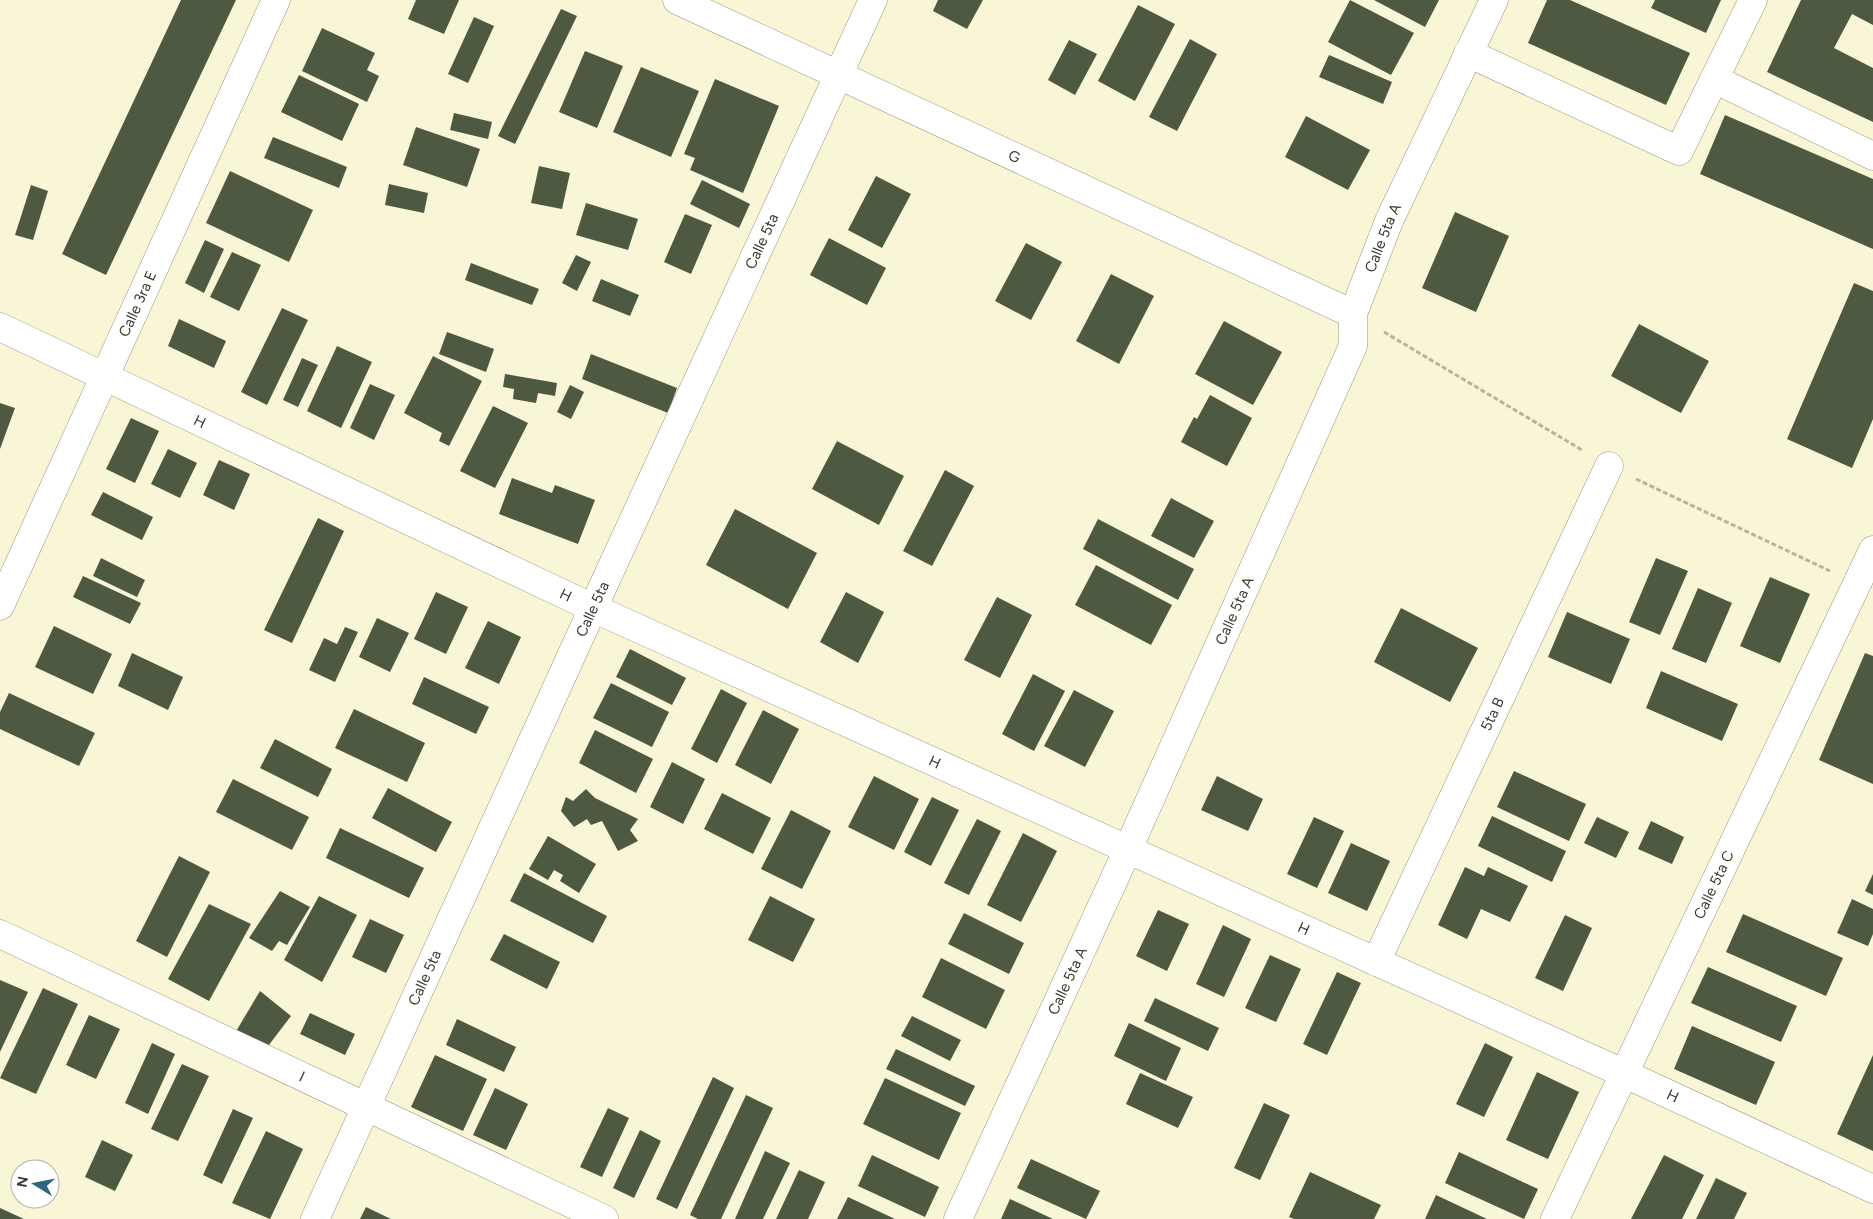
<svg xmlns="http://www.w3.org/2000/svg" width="1873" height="1219" font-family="Figtree,sans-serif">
	<rect width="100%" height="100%" fill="#f9f6d7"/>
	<g fill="#4d5940">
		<polygon points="181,0 236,0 106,275 62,254"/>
		<polygon points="416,0 459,0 444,34 408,19"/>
		<polygon points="938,0 983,0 967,29 933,11"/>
		<polygon points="1350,0 1414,33 1391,75 1328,42"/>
		<polygon points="1374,0 1439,0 1425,27"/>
		<polygon points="1547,0 1570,0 1690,53 1666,105 1528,43"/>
		<polygon points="1655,0 1721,0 1706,33 1651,8"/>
		<polygon points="1801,0 1873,0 1873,25 1852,14 1834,48 1873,68 1873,122 1767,72"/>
		<polygon points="1138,5 1175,24 1135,101 1098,81"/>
		<polygon points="561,9 577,16 515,144 498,136"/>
		<polygon points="474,17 494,26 468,83 448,74"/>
		<polygon points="322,28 375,53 367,70 379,76 367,102 302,71"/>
		<polygon points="1190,39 1217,54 1177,131 1149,117"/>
		<polygon points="1069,40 1097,54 1075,95 1048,80"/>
		<polygon points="585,51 623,66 597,128 559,112"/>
		<polygon points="1329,55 1392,82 1383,104 1319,77"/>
		<polygon points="641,67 699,91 671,157 613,132"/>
		<polygon points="299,75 359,104 342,141 281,112"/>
		<polygon points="715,79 779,106 743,193 690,170 695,158 684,154"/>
		<polygon points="454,113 492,122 488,139 450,130"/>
		<polygon points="1725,115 1873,179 1873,249 1700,174"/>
		<polygon points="1306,116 1370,150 1348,190 1285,157"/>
		<polygon points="416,127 480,149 467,187 403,165"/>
		<polygon points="273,137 347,167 339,188 264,158"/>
		<polygon points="539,166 570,173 562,209 531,203"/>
		<polygon points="230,171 313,210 289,262 206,223"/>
		<polygon points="876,176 911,194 882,248 848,230"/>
		<polygon points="702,180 750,204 739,228 690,204"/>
		<polygon points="389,184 428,193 424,213 385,205"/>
		<polygon points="31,185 48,191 33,240 15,235"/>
		<polygon points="586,203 638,219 628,250 576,235"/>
		<polygon points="1455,212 1509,236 1476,312 1422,288"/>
		<polygon points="685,214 712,225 691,274 664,262"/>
		<polygon points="829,238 886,268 867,305 810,275"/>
		<polygon points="205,240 224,249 204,293 185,283"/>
		<polygon points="1026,243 1062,262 1031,320 995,301"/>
		<polygon points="232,252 261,265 239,311 210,297"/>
		<polygon points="576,255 591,262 577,291 562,283"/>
		<polygon points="471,263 539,289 532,305 465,280"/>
		<polygon points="1111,274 1154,296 1119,364 1076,341"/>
		<polygon points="601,279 639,295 630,316 592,301"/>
		<polygon points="1854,283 1873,291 1873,419 1852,468 1787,439"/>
		<polygon points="282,308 308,320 267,405 241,392"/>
		<polygon points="179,319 226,341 214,368 168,346"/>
		<polygon points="1224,321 1282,352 1253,405 1195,374"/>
		<polygon points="1639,324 1709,361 1681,413 1611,376"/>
		<polygon points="447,332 494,349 486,372 439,354"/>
		<polygon points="337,346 372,362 341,428 307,411"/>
		<polygon points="591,354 677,388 668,413 582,379"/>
		<polygon points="433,356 482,381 449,446 439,441 442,433 404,413"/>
		<polygon points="302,358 318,365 298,407 283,400"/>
		<polygon points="505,374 557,383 555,396 538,393 536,403 513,399 514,389 503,387"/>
		<polygon points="370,384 395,395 374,440 350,428"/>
		<polygon points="570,385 584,392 571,419 557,412"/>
		<polygon points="1210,395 1252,418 1227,466 1181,442 1194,417 1197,419"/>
		<polygon points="0,403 15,408 0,449"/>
		<polygon points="493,406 528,423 495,488 460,471"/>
		<polygon points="131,418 159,431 135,483 106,469"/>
		<polygon points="837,441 904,476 879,525 812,489"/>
		<polygon points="168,449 197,463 180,498 151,484"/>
		<polygon points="219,460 250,474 234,510 203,495"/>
		<polygon points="945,470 974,486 932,566 903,551"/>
		<polygon points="512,478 552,493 555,485 595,500 578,544 499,514"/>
		<polygon points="103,492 153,517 142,540 91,515"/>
		<polygon points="1171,498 1214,521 1194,558 1151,536"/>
		<polygon points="735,509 817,553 788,609 706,565"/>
		<polygon points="318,518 344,531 292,643 264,630"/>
		<polygon points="1098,519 1194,569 1178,600 1083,549"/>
		<polygon points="101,558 145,580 137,597 93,576"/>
		<polygon points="1656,558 1688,571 1660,635 1629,622"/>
		<polygon points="1096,565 1172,605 1151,645 1075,605"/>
		<polygon points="83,576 141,603 130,624 73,597"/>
		<polygon points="1770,577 1810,594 1780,663 1740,646"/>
		<polygon points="1698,588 1732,603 1706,663 1672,649"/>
		<polygon points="436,592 468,607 446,654 414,639"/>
		<polygon points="846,592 884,612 858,663 820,642"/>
		<polygon points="997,597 1032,615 1000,678 964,660"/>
		<polygon points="1401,608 1478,648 1450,702 1374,662"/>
		<polygon points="1567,612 1630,639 1611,684 1548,657"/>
		<polygon points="377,618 409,633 390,672 359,657"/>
		<polygon points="488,621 521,637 499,684 465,668"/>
		<polygon points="54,626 112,654 93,694 35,667"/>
		<polygon points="345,627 358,632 335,682 309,670 324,638 337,644"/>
		<polygon points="630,649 686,678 672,705 616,677"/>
		<polygon points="132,653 183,677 168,710 118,686"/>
		<polygon points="1865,653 1873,656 1873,784 1819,760"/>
		<polygon points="1661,671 1738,704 1722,741 1646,708"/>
		<polygon points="1033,674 1065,691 1034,751 1002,734"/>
		<polygon points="424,677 489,707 476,734 412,704"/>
		<polygon points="611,683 669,712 652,747 593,718"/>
		<polygon points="721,689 747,703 717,763 691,749"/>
		<polygon points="1074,690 1114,711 1085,767 1044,746"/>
		<polygon points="9,693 95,733 79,766 0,729 0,712"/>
		<polygon points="354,709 425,743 407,782 335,748"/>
		<polygon points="763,710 799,729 771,784 735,765"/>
		<polygon points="595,730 653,759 636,793 579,763"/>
		<polygon points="275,739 332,769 318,797 260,768"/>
		<polygon points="672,762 705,779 683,824 650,807"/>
		<polygon points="1514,771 1586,804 1569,841 1497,807"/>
		<polygon points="874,776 919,799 894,850 848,827"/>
		<polygon points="1217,776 1263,799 1248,831 1201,810"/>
		<polygon points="233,779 309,817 292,850 216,812"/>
		<polygon points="388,788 452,822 436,852 372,818"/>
		<polygon points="586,789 595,798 638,819 630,830 638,841 618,851 602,821 591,825 587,819 574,827 561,811 566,797 573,801"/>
		<polygon points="722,793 771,818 753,854 704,829"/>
		<polygon points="932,797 959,810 931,866 904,852"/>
		<polygon points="791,810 831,831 802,889 761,869"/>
		<polygon points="1492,816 1566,851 1552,882 1478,846"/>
		<polygon points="1314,817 1344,831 1317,888 1287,874"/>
		<polygon points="1597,817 1629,832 1616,858 1584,843"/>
		<polygon points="977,819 1001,831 969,895 944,883"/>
		<polygon points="1651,821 1684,837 1672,864 1638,849"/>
		<polygon points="340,828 424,868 409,898 326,858"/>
		<polygon points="1023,833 1057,851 1021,922 987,905"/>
		<polygon points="548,836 596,864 579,893 560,881 563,875 554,870 548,880 529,869"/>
		<polygon points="1351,843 1390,861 1367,911 1328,893"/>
		<polygon points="179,856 210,872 167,957 136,941"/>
		<polygon points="1465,867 1484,876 1488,867 1528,886 1510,922 1481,909 1467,939 1438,925"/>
		<polygon points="524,873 607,916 593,943 510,901"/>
		<polygon points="1873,874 1873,895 1865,891"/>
		<polygon points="280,891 310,907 287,945 279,941 272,951 249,938"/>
		<polygon points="319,896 357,915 322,982 284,960"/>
		<polygon points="770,896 815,919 793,962 748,940"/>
		<polygon points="1852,899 1873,909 1873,934 1868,946 1837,933"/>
		<polygon points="209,904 251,924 209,1001 168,979"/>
		<polygon points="1158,910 1189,924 1167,971 1136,956"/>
		<polygon points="964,913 1024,943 1009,974 948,944"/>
		<polygon points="1743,914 1843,958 1826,996 1726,952"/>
		<polygon points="1565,915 1592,928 1563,991 1535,978"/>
		<polygon points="370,919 404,935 386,973 352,957"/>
		<polygon points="1223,925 1251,939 1224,997 1196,984"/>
		<polygon points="504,934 560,962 547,989 490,960"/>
		<polygon points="1270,955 1301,969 1276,1022 1245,1008"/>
		<polygon points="941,958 1005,990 986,1029 922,997"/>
		<polygon points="1708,967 1797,1006 1781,1042 1691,1003"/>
		<polygon points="1337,972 1361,983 1327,1055 1303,1044"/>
		<polygon points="0,980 28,992 0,1052"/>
		<polygon points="43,988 78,1004 36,1094 0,1078"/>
		<polygon points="260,991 291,1016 262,1054 235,1033"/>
		<polygon points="1155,998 1219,1028 1208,1051 1144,1021"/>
		<polygon points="310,1013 355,1034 345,1055 300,1034"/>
		<polygon points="89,1015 120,1029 96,1079 66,1065"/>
		<polygon points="912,1016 961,1040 950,1061 901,1036"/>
		<polygon points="457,1019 516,1047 504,1072 446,1045"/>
		<polygon points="1129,1023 1181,1048 1166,1081 1114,1056"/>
		<polygon points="1692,1026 1775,1062 1756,1105 1674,1069"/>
		<polygon points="152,1043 175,1054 148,1114 125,1103"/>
		<polygon points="1485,1043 1513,1057 1484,1117 1456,1104"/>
		<polygon points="896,1049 975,1086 965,1106 886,1069"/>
		<polygon points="435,1055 487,1079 463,1131 411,1107"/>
		<polygon points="1873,1055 1873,1151 1837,1134"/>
		<polygon points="182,1064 209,1076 178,1141 151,1129"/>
		<polygon points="1537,1072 1579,1092 1548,1159 1506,1140"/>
		<polygon points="1140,1073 1193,1097 1178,1128 1126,1104"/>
		<polygon points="713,1077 734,1088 677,1209 656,1199"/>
		<polygon points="885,1078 961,1113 939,1160 863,1124"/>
		<polygon points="495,1088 528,1104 506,1150 473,1135"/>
		<polygon points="746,1095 773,1108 721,1219 698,1219 690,1215"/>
		<polygon points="1264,1103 1290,1115 1260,1180 1234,1168"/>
		<polygon points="608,1108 629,1118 602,1177 580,1167"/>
		<polygon points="233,1109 253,1118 222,1184 203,1175"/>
		<polygon points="640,1130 661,1141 634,1198 613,1188"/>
		<polygon points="266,1131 303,1149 270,1219 232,1203"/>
		<polygon points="102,1140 133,1155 115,1191 85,1177"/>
		<polygon points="765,1151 790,1163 763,1219 735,1219"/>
		<polygon points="1459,1152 1538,1189 1524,1219 1445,1183"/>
		<polygon points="872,1155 939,1187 925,1217 858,1186"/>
		<polygon points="1664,1155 1704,1175 1682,1219 1631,1219"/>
		<polygon points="1031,1159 1100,1191 1086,1219 1017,1188"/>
		<polygon points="799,1170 825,1182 808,1219 776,1219"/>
		<polygon points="1310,1172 1381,1205 1374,1219 1294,1219 1289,1217"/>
		<polygon points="1716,1178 1747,1193 1734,1219 1696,1219"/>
		<polygon points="1436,1195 1487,1219 1425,1219"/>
		<polygon points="848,1197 895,1219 837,1219"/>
		<polygon points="1010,1199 1053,1219 1001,1219"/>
		<polygon points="366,1207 391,1219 360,1219"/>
		<polygon points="0,1208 24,1219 0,1219"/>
	</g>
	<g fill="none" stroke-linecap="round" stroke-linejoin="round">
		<defs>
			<g id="minor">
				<path id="s1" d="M677 0 1353 314"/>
				<polyline points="1468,53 1679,151 1753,0"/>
				<polyline points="1714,79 1873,156"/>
				<path id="s2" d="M0 327 593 608 1623 1073 1873 1189"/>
				<path id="s3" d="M0 606 276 0"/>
				<path id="s4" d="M0 934 604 1219"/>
				<path id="s5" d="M1376 962 1609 466"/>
				<path id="s6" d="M315 1219 593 608 873 0"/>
				<path id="s7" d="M958 1219 1128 849 1353 346V314L1389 221 1494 0"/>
				<path id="s8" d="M1555 1219 1873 550"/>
			</g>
		</defs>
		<use href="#minor" stroke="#9a977a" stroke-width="29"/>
		<g stroke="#b6b49b" stroke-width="3" stroke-dasharray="5 2.5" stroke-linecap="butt">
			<polyline points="1384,332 1582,450"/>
			<polyline points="1636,479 1830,571"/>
		</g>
		<use href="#minor" stroke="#fff" stroke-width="28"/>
	</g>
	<g text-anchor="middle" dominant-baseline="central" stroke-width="5" stroke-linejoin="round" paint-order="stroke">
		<g font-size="15" fill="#3b3a2e" stroke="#fff">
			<text stroke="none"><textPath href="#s1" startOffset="372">G</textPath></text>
			<text stroke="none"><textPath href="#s7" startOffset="1072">Calle 5ta A</textPath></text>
			<text stroke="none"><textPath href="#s6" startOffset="1075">Calle 5ta</textPath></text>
			<text stroke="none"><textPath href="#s3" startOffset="332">Calle 3ra E</textPath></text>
			<text stroke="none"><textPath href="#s2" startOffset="221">H</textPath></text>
			<text stroke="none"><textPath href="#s2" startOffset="626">H</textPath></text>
			<text stroke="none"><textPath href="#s6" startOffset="670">Calle 5ta</textPath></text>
			<text stroke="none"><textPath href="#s7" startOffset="668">Calle 5ta A</textPath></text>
			<text stroke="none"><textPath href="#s5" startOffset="274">5ta B</textPath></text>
			<text stroke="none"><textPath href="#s2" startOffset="1031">H</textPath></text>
			<text stroke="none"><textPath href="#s8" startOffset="370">Calle 5ta C</textPath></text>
			<text stroke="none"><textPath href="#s2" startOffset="1436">H</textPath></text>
			<text stroke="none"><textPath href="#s6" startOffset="265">Calle 5ta</textPath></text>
			<text stroke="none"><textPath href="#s7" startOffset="262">Calle 5ta A</textPath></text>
			<text stroke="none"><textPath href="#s4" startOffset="334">I</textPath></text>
			<text stroke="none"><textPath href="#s2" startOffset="1841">H</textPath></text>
		</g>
	</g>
	<g transform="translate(35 1184) rotate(280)"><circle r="24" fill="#ffffff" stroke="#b1b0ab"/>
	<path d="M0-4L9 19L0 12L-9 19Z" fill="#2c667f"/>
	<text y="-8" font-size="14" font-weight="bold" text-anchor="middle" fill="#3b3a2e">N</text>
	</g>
</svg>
